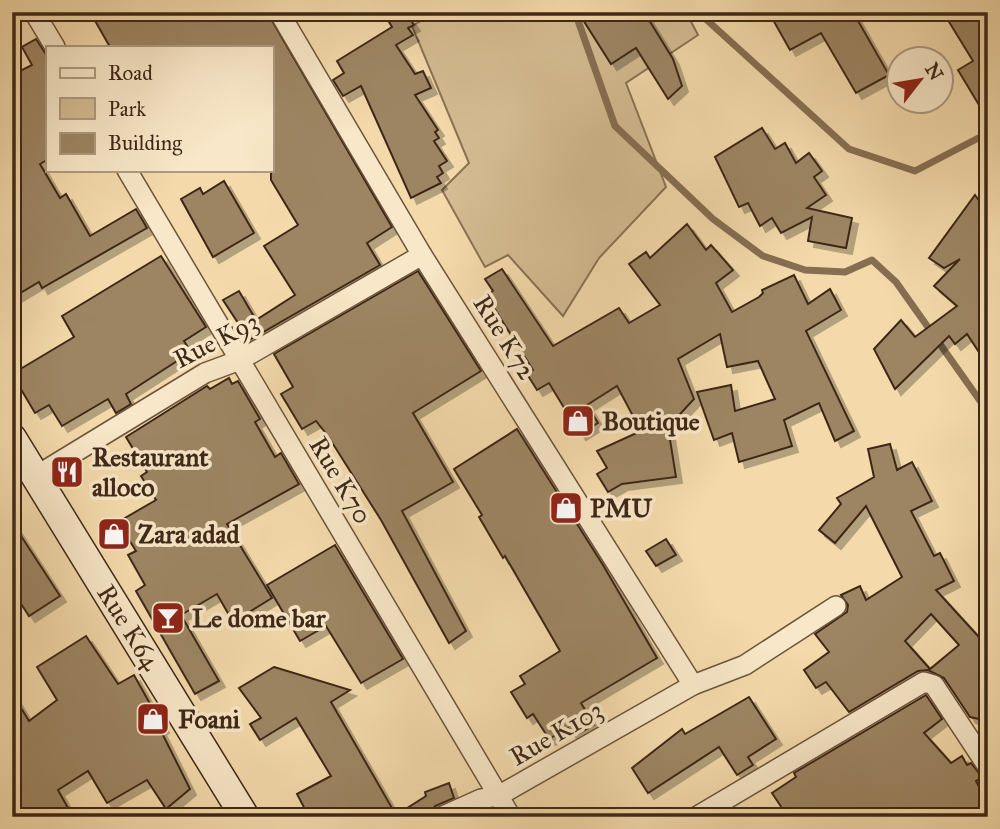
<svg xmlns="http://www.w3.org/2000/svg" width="1000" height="829" font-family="'IM FELL Great Primer',serif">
	<defs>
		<filter id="shadow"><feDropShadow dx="6" dy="6" stdDeviation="0" flood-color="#0004"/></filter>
	</defs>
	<rect width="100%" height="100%" fill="#f4daab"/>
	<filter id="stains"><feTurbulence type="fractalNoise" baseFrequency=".00286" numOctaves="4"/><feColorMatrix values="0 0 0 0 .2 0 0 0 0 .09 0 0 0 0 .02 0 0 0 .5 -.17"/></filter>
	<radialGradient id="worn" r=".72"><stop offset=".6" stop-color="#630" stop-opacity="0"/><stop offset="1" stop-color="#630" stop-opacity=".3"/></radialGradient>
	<polygon fill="#d5bc92" stroke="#8a7254" stroke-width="2" points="437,12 686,12 698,35 626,83 666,187 599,258 563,316 508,255 485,267 442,190 469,163 412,26"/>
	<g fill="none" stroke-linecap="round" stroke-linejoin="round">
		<g stroke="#866e52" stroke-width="7">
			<polyline points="575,12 615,126 713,219 763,256 805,270 845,272 872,260 896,282 988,412"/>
			<polyline points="698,12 849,149 915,171 988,133"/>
		</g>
	</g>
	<g fill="#9d8564" stroke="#3e2817" stroke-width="2" fill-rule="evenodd" filter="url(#shadow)">
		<polygon points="90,12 267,12 392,227 367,243 380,265 244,343 240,336 244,332 223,300 239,291 256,320 295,295 264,246 298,225 271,180 271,47 110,47"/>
		<polygon points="383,12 405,12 414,25 408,28 413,35 396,45 415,74 423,71 431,88 415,95 438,130 435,132 439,138 434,141 447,161 439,166 443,173 437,177 441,183 411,198 361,86 343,96 333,80 344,73 337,61 392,27"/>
		<polygon points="578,12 644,12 673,59 682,86 668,99 636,48 611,64"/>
		<polygon points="780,12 853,12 889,75 856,93 821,33 790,50 772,18"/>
		<polygon points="943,12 988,12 988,120 958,70 973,61"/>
		<polygon points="36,39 47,56 47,160 40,164 60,198 66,194 90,236 136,209 147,228 42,288 39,282 12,298 12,75 32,65 22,47"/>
		<polygon points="762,128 775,149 785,143 796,163 809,153 822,171 814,177 826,195 807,208 852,218 846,248 808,241 812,217 781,233 772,218 760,226 748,203 739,207 715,157"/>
		<polygon points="224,181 254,233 213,257 181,199 200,188 203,194"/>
		<polygon points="975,195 988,213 988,366 967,334 955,344 949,336 895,389 874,349 901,320 915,337 957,306 934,286 960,259 944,268 929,258"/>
		<polygon points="687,224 706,250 711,245 733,270 716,283 732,312 759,297 763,293 762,290 794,275 808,304 830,289 841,310 806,331 854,431 835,441 819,403 784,420 792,446 739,462 732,433 714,440 697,392 731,385 735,411 775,399 758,361 727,367 720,334 678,359 694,399 668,427 676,477 622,484 608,492 597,474 607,468 597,451 641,431 617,386 587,405 598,423 580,434 549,383 537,390 527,374 533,370 486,295 493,291 485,279 502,269 553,346 619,308 629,323 660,305 629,264 646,252 650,258"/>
		<polygon points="161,256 206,327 184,341 191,352 126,394 131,404 116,413 108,399 62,426 49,405 35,413 12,374 74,337 62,316"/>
		<polygon points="418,271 481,371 413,413 453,482 402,511 466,631 449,643 381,520 328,436 316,421 302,429 281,394 293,387 274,354"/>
		<polygon points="229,378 232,384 238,381 260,419 255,422 275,457 281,453 299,484 227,524 272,598 233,622 217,594 181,615 219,681 195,694 136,591 145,585 128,555 136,551 118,522 156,500 141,476 147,472 126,437 207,386 210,389"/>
		<polygon points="517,429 603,565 657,658 581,703 594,725 578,734 576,731 571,733 568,728 549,739 533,714 527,718 511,692 525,684 520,676 560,651 505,556 503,558 479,517 482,515 454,469"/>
		<path d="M890 444 897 470 912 462 932 501 911 511 934 556 940 553 954 581 936 590 988 647V721L970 717 944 678 928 670 918 671 849 712 826 682 816 688 804 670 829 652 815 634 847 612 848 605 841 595 860 586 866 600 902 577 866 506 835 543 819 530 841 504 837 498 874 477 868 449ZM931 614 959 645 930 669 905 641Z"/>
		<polygon points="12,522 60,596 29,616 12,590"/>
		<polygon points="666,539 676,555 656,566 646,551"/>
		<polygon points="335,545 403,659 361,683 326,626 300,641 267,585"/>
		<polygon points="86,636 118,684 134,675 163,727 160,729 190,789 166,809 147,780 107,803 88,771 58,790 68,808 53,817 24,817 12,806 12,693 29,721 57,700 37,667"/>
		<polygon points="274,667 350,690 331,702 396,815 426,796 425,792 449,783 454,798 435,806 429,817 309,817 297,794 331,776 296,718 260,740 250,724 261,718 239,688"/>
		<polygon points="926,695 942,719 924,733 951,763 962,756 967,765 971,763 982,777 976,781 988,803 988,817 788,817 772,793 796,777 794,773"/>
		<polygon points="749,697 776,739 748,757 753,765 737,775 719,747 648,793 632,768 682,729 685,734"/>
	</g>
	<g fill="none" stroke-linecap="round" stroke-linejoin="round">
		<defs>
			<g id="street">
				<polyline points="34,12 55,47"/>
				<polyline points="279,12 422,255 693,685"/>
				<polyline points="127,170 511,817"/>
				<polyline points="36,476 205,373 240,360 422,255"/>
				<polyline points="441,817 481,799 498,796 693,685 745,665 836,606"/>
				<polyline points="696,817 924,682 934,685 988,767"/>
			</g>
			<polyline id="secondary" points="12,438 245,817"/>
		</defs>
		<use href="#street" stroke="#6c543c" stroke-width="22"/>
		<use href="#secondary" stroke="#3e2817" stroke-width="31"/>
		<use href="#street" stroke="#f8e7c8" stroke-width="19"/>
		<use href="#secondary" stroke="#f8e7c8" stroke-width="28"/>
	</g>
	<defs>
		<symbol id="shop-square" viewBox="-11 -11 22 22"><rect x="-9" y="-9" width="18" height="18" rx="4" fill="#8f2418" stroke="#f8e7c8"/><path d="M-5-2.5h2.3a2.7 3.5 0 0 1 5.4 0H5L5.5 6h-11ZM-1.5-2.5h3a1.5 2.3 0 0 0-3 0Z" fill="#fff"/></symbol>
		<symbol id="restaurant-square" viewBox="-11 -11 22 22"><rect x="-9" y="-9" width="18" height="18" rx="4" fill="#8f2418" stroke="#f8e7c8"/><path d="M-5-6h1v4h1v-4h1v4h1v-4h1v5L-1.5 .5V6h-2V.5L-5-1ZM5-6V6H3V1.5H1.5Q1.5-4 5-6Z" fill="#fff"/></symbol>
		<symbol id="bar-square" viewBox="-11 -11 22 22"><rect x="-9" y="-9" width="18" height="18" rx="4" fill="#8f2418" stroke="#f8e7c8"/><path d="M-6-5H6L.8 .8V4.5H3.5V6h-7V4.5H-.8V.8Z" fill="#fff"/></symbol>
	</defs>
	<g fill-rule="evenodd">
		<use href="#shop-square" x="559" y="402" width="38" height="38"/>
		<use href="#restaurant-square" x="48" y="453" width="38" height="38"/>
		<use href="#shop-square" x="547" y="489" width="38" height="38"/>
		<use href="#shop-square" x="95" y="515" width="38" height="38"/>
		<use href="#bar-square" x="149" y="599" width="38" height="38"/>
		<use href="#shop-square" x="134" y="700" width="38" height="38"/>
	</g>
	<g text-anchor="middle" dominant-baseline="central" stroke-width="7" stroke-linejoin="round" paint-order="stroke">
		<g font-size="26" fill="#3e2817" stroke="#f8e7c8">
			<text transform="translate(505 337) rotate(58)">Rue K72</text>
			<text transform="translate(216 340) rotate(-27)">Rue K93</text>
			<text transform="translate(341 480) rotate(59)">Rue K70</text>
			<text transform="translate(129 627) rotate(58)">Rue K64</text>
			<text transform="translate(556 733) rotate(-30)">Rue K103</text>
		</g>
		<g font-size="26" font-weight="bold" fill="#3e2817" stroke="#f8e7c8" text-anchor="start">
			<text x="602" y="421">Boutique</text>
			<text x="92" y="457">Restaurant<tspan x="92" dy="30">alloco</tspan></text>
			<text x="590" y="508">PMU</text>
			<text x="138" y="534">Zara adad</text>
			<text x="192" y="618">Le dome bar</text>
			<text x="178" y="719">Foani</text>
		</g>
	</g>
	<rect width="1000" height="829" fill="none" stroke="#f4daab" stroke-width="42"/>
	<rect x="14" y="14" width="972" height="801" fill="none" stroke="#3e2817" stroke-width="3.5"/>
	<rect x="21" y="21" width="958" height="787" fill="none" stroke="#3e2817" stroke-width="2"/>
	<rect x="46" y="46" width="228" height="126" fill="#f8e7c8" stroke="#ae9b81" stroke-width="2"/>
	<rect x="60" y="68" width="35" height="10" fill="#f8e7c8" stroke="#ae9b81" stroke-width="2"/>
	<text x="108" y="80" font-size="21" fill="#3e2817">Road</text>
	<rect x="60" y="98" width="35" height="21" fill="#d5bc92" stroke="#ae9b81" stroke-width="2"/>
	<text x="108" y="116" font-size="21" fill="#3e2817">Park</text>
	<rect x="60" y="133" width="35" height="21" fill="#9d8564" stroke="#ae9b81" stroke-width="2"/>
	<text x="108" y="150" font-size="21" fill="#3e2817">Building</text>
	<g transform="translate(920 80) rotate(59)"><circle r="33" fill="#f8e7c8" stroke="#ae9b81" stroke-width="2"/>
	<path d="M0-5L12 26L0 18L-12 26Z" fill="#8f2418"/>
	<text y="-10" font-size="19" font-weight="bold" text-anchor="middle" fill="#3e2817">N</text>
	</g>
	<rect width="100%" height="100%" filter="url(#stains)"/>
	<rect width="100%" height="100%" fill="url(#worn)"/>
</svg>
